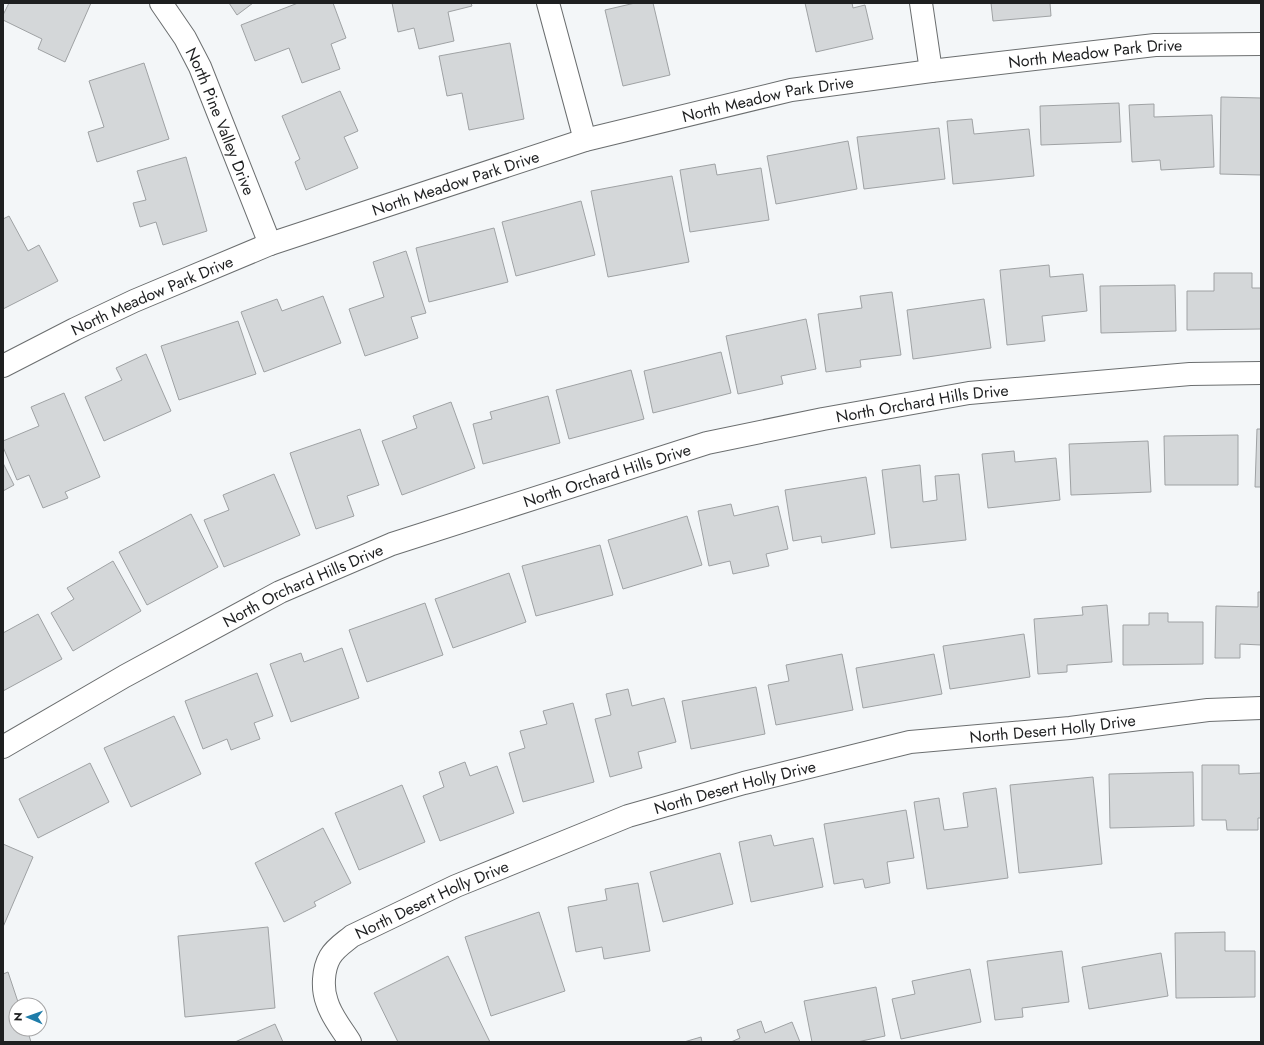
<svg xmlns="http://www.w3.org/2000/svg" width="1264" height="1045" font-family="Jost,sans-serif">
	<rect width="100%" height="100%" fill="#f3f6f8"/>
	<g fill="#d4d7d9" stroke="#9fa2a4">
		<polygon points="9,3 91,3 65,62 38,49 42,39 3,20 3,15"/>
		<polygon points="229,3 253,3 237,15"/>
		<polygon points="298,3 333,3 346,38 331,44 340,69 302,83 289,48 255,61 241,25"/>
		<polygon points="392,3 471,3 472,6 448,12 454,41 419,49 414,28 398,32"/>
		<polygon points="635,3 653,3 670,75 623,86 605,10"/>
		<polygon points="805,3 852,3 853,8 865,5 873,39 816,52"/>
		<polygon points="991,3 1050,3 1051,16 993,21"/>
		<polygon points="510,43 524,119 469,130 462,93 447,96 439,56"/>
		<polygon points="144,63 169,139 97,162 88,132 104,127 89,81"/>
		<polygon points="340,91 358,131 344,137 358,168 306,190 295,162 300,159 282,116"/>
		<polygon points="1221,97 1261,98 1261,175 1220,174"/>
		<polygon points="1119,103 1121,142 1041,145 1040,106"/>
		<polygon points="1154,104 1154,117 1212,115 1214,167 1161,170 1160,160 1132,162 1129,105"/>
		<polygon points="972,119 974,134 1029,129 1034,176 953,184 947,121"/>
		<polygon points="939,128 945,179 864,189 857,137"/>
		<polygon points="848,141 857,189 776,204 767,156"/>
		<polygon points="186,157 207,231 163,245 156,222 140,227 133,203 146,200 137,171"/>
		<polygon points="715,164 717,175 761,168 769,220 690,232 680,170"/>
		<polygon points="672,176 689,262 608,277 591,191"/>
		<polygon points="581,201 595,255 516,276 502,222"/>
		<polygon points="9,216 28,251 39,245 58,281 3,309 3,219"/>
		<polygon points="494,228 508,282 429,302 416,248"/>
		<polygon points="406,251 426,313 411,317 418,338 365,356 349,309 384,297 373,262"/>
		<polygon points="1049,265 1050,277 1083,274 1087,311 1042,316 1045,341 1007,345 1000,270"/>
		<polygon points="1214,273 1252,273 1252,288 1261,288 1261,329 1187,330 1187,291 1214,291"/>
		<polygon points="1175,285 1176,331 1101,333 1100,286"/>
		<polygon points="892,292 901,355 860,360 861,367 826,372 818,314 862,308 860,296"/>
		<polygon points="323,296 341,343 264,372 241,312 277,299 282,311"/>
		<polygon points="984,299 991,348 913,359 907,310"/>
		<polygon points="806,319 816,369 781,376 783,384 738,394 726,336"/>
		<polygon points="238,321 256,374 179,400 161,346"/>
		<polygon points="721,352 731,393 653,413 644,371"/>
		<polygon points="146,354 171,411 104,441 85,397 122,380 116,368"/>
		<polygon points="631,370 644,419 569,439 556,390"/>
		<polygon points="64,393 100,477 65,492 68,498 43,508 29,475 17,480 3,447 3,441 39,426 31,407"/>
		<polygon points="548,396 560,443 483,464 473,424 492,419 490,412"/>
		<polygon points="451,402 475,468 402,495 382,441 417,428 413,416"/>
		<polygon points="360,429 379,485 347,496 354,516 316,529 290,453"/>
		<polygon points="1257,429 1261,429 1261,487 1255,487"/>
		<polygon points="1238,435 1238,485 1165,485 1164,436"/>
		<polygon points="1148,441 1151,492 1071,495 1069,444"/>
		<polygon points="1014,451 1015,462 1056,458 1060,500 988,508 982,454"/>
		<polygon points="3,463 14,485 3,491"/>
		<polygon points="920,465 923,502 937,500 935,476 959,474 966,540 891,548 882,470"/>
		<polygon points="274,474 300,535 224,567 204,520 229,510 223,495"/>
		<polygon points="866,477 875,534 822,543 821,536 793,541 785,490"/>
		<polygon points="731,504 734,516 778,506 788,549 766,554 769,566 733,574 730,561 709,566 698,511"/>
		<polygon points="191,514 218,567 147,605 119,552"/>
		<polygon points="687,516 702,565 623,589 608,540"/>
		<polygon points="600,545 613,595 536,616 522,566"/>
		<polygon points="113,561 141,611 73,651 51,613 74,599 67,588"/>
		<polygon points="509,573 526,622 453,648 435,599"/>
		<polygon points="1258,592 1261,592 1261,645 1240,644 1240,658 1215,658 1216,606 1258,607"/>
		<polygon points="425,603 443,655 367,682 349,630"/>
		<polygon points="1107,605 1112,662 1067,665 1067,672 1038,674 1034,619 1083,615 1082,607"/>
		<polygon points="1149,613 1168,613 1168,622 1203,622 1203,664 1123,665 1123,625 1149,625"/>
		<polygon points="38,614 62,659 3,691 3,633"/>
		<polygon points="1024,634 1030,677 950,689 943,646"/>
		<polygon points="342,648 359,698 291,722 270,664 301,653 304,662"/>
		<polygon points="842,654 853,710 776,725 768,685 789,681 786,665"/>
		<polygon points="934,654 942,694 863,708 856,668"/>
		<polygon points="257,673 273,716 254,723 260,739 231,750 227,739 203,749 185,701"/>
		<polygon points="756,687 765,734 691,749 682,701"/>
		<polygon points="628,689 632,706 664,698 676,742 638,752 642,768 610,777 595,719 611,715 606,694"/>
		<polygon points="573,703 594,782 523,802 509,753 525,748 520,731 547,724 543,711"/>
		<polygon points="174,716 201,774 131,807 104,748"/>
		<polygon points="465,762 470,776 497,766 514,813 440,841 423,796 444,787 439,772"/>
		<polygon points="90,763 109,802 38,838 19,799"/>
		<polygon points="1202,765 1239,765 1239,774 1261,773 1261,818 1258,818 1258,830 1227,830 1226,820 1202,820"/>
		<polygon points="1193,772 1194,826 1110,828 1109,774"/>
		<polygon points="1093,777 1102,864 1019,873 1010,785"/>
		<polygon points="402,785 425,842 359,870 335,813"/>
		<polygon points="996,788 1008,878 927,889 914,802 939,798 944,830 968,827 963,793"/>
		<polygon points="906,810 914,858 887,862 890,883 865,888 863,879 834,884 824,824"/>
		<polygon points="323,828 351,883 314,902 316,906 284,922 255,863"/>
		<polygon points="771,835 774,846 813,838 823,887 751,902 739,842"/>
		<polygon points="3,844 33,857 3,927"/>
		<polygon points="720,853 733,904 663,922 650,872"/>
		<polygon points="638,883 650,951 604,959 602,947 576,952 568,907 607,900 605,889"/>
		<polygon points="539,912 565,991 491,1016 465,937"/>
		<polygon points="268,927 275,1008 185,1017 178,936"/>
		<polygon points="1225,932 1225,951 1255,951 1255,997 1176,998 1175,933"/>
		<polygon points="1062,951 1069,1002 1022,1008 1023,1017 995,1020 987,961"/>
		<polygon points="1161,953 1168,996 1089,1009 1082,967"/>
		<polygon points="448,956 490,1042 398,1042 374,993"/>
		<polygon points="970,969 981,1022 901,1039 892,999 915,994 912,981"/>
		<polygon points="8,972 19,1005 16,1005 16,1029 27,1029 31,1042 3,1042 3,974"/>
		<polygon points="876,987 885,1036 857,1042 812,1042 804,1001"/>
		<polygon points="761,1021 765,1033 792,1022 800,1042 731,1042 740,1038 737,1030"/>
		<polygon points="275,1024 283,1042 235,1042"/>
		<polygon points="701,1037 702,1042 684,1042"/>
	</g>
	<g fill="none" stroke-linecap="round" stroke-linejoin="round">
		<defs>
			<g id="street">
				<path id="s1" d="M161 3 185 38 200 67 270 244"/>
				<polyline points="548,3 585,140"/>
				<polyline points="921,3 931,71"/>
				<path id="s2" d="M3 366 75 329 134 301 270 244 585 140 791 90 931 71 1155 45 1261 44"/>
				<path id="s3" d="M3 747 125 676 280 592 392 544 707 443 823 419 969 393 1190 374 1261 373"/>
				<path id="s4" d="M350 1042C342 1029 331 1016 327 1002 322 989 323 969 330 957 335 948 345 942 352 936L456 886 628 816 744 783 910 742 1070 728 1208 710 1261 708"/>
			</g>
		</defs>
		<use href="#street" stroke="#6b6e6f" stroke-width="24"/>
		<use href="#street" stroke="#fff" stroke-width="22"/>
	</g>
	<g text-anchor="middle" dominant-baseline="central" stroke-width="3.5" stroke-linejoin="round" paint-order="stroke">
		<g font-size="16" fill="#1e1f20" stroke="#fff">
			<text stroke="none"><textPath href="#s2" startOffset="1144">North Meadow Park Drive</textPath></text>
			<text stroke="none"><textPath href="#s2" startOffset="813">North Meadow Park Drive</textPath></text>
			<text stroke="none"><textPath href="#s1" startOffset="133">North Pine Valley Drive</textPath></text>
			<text stroke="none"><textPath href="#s2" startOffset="489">North Meadow Park Drive</textPath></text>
			<text stroke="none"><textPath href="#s2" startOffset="165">North Meadow Park Drive</textPath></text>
			<text stroke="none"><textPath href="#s3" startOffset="989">North Orchard Hills Drive</textPath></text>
			<text stroke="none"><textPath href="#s3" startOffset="665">North Orchard Hills Drive</textPath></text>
			<text stroke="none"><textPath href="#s3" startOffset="341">North Orchard Hills Drive</textPath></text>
			<text stroke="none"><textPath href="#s4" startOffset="859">North Desert Holly Drive</textPath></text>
			<text stroke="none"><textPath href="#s4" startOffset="535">North Desert Holly Drive</textPath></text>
			<text stroke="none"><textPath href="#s4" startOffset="211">North Desert Holly Drive</textPath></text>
		</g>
	</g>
	<rect width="1264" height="1045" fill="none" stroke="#1e1f20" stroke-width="8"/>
	<g transform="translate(28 1017) rotate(272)"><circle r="19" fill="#ffffff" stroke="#a5a5a6"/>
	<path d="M0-3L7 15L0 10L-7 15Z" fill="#1e7ca9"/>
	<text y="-6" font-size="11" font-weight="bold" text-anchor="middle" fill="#1e1f20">N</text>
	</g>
</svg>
